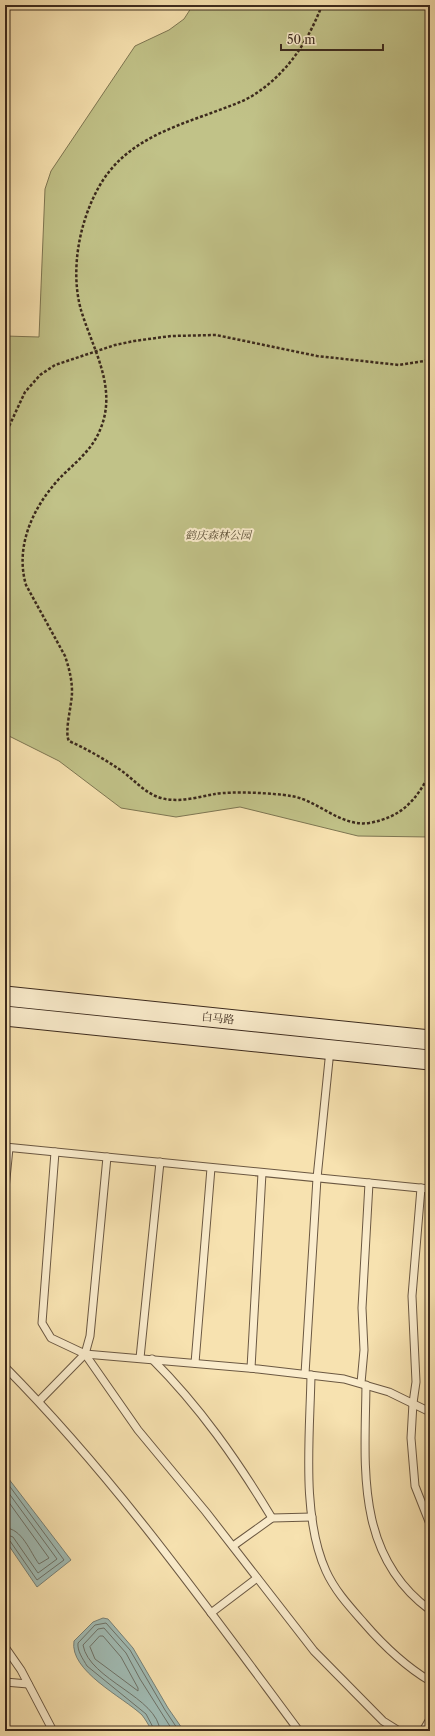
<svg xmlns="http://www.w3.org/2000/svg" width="435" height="1736" font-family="'Libre Caslon Text','Noto Serif SC',serif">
	<rect width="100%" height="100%" fill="#f7e2b0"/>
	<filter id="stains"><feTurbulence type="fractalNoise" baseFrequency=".005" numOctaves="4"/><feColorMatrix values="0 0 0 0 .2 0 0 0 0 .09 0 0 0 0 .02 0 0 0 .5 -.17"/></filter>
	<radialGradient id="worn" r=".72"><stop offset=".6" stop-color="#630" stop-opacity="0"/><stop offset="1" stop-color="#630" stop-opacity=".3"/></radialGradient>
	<polygon fill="#c1c288" stroke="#7e7652" points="193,5 430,5 430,837 358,836 240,807 176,817 121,808 59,761 5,734 5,336 39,337 45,189 51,171 135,46 169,30 184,19"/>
	<g fill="#a1bcb5" stroke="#798278">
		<polygon points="5,1474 71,1560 37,1587 5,1540"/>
		<path d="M103 1618 108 1619 133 1648 168 1708 184 1731H152C149 1726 146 1720 142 1715 123 1697 69 1671 74 1641L93 1622Z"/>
	</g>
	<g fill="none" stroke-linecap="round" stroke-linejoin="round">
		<g stroke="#6e7369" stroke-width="1">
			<polyline points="5,1480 64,1560 37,1580 10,1541 5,1539"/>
			<polyline points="5,1488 57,1559 38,1573 13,1537 5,1534"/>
			<path d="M5 1497 49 1558 39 1564C30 1552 22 1528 5 1528"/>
			<polygon points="100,1636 103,1636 121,1657 138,1688 138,1691 95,1659 90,1647"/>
			<path d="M155 1731 146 1714 87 1666C83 1659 77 1651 78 1643L95 1625 106 1623 130 1650 165 1710 179 1731"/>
			<path d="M160 1731C158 1697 89 1680 83 1645L98 1629 104 1628 126 1653 140 1679 173 1731"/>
		</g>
		<defs>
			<g id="lane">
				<polyline points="5,1147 430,1189"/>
				<polyline points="55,1152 42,1323 51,1338 85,1354 258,1369 344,1379 389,1392 430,1412"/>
				<polyline points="421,1188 412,1296 416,1382 413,1403 411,1438 415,1486 430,1524"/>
				<polyline points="5,1189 9,1148"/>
				<polyline points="85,1354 138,1430 206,1512 314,1651 383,1721 399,1731"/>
				<polyline points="140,1358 160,1162"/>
				<path d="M152 1359C200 1407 237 1460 272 1518"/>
				<polyline points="195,1363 211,1168"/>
				<path d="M5 1367C115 1478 206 1606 299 1731"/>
				<polyline points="251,1368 262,1173"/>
				<polyline points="305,1374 317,1178 330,1050"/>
				<path d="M311 1375C310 1435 301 1516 326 1571 335 1591 350 1607 364 1623 383 1645 405 1666 430 1681"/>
				<polyline points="361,1383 364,1350 362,1308 369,1183"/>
				<path d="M366 1385C365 1467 355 1555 430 1610"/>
				<polyline points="39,1401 85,1354 90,1336 107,1157"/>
				<polyline points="233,1546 272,1518 312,1517"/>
				<polyline points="211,1613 257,1578"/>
				<polyline points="5,1647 21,1670 53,1731"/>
				<polyline points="5,1682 28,1684"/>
				<polyline points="423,1731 430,1719"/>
			</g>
			<g id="secondary">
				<polyline points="5,996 430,1040"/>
				<polyline points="5,1016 430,1060"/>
			</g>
		</defs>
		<use href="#lane" stroke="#6b5842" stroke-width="9"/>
		<use href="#secondary" stroke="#3c2a1d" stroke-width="21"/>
		<g stroke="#3c2a1d" stroke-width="2.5" stroke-dasharray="3 2" stroke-linecap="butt">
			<path d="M322 5C308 42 286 75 252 96 240 103 227 107 214 112 170 128 125 142 100 185 79 221 70 271 81 310 93 350 118 388 100 430 91 452 73 464 58 480 32 509 15 547 26 585L65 656C69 668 72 679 72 692 72 705 64 732 69 741 87 749 104 759 119 769 134 779 144 793 161 798 179 803 198 797 215 794 232 791 274 793 291 796 318 800 340 827 369 823 402 817 415 801 430 774"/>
			<polyline points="5,435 25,392 40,375 55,365 115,345 134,341 171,336 216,335 317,356 399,365 430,360"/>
		</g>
		<use href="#lane" stroke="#faeccc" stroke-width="7"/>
		<use href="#secondary" stroke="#faeccc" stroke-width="19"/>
	</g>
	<g text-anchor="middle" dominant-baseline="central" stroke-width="4" stroke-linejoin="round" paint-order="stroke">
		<g font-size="11" font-style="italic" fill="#5d5038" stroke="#faeccc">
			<text x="218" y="535">鹤庆森林公园</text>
		</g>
		<g font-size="11" fill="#3c2a1d" stroke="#faeccc">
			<text transform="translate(218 1018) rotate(6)">白马路</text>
		</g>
	</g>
	<rect width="435" height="1736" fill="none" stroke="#f7e2b0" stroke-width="20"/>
	<rect x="6" y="6" width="423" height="1724" fill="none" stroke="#3c2a1d" stroke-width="2"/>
	<rect x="10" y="10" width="415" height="1716" fill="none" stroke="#3c2a1d"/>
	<path d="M281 44v6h102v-6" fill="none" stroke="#3c2a1d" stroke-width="2"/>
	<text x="287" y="44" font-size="12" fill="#3c2a1d" stroke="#faeccc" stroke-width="3" paint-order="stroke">50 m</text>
	<rect width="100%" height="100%" filter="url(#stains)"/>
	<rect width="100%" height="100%" fill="url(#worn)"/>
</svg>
